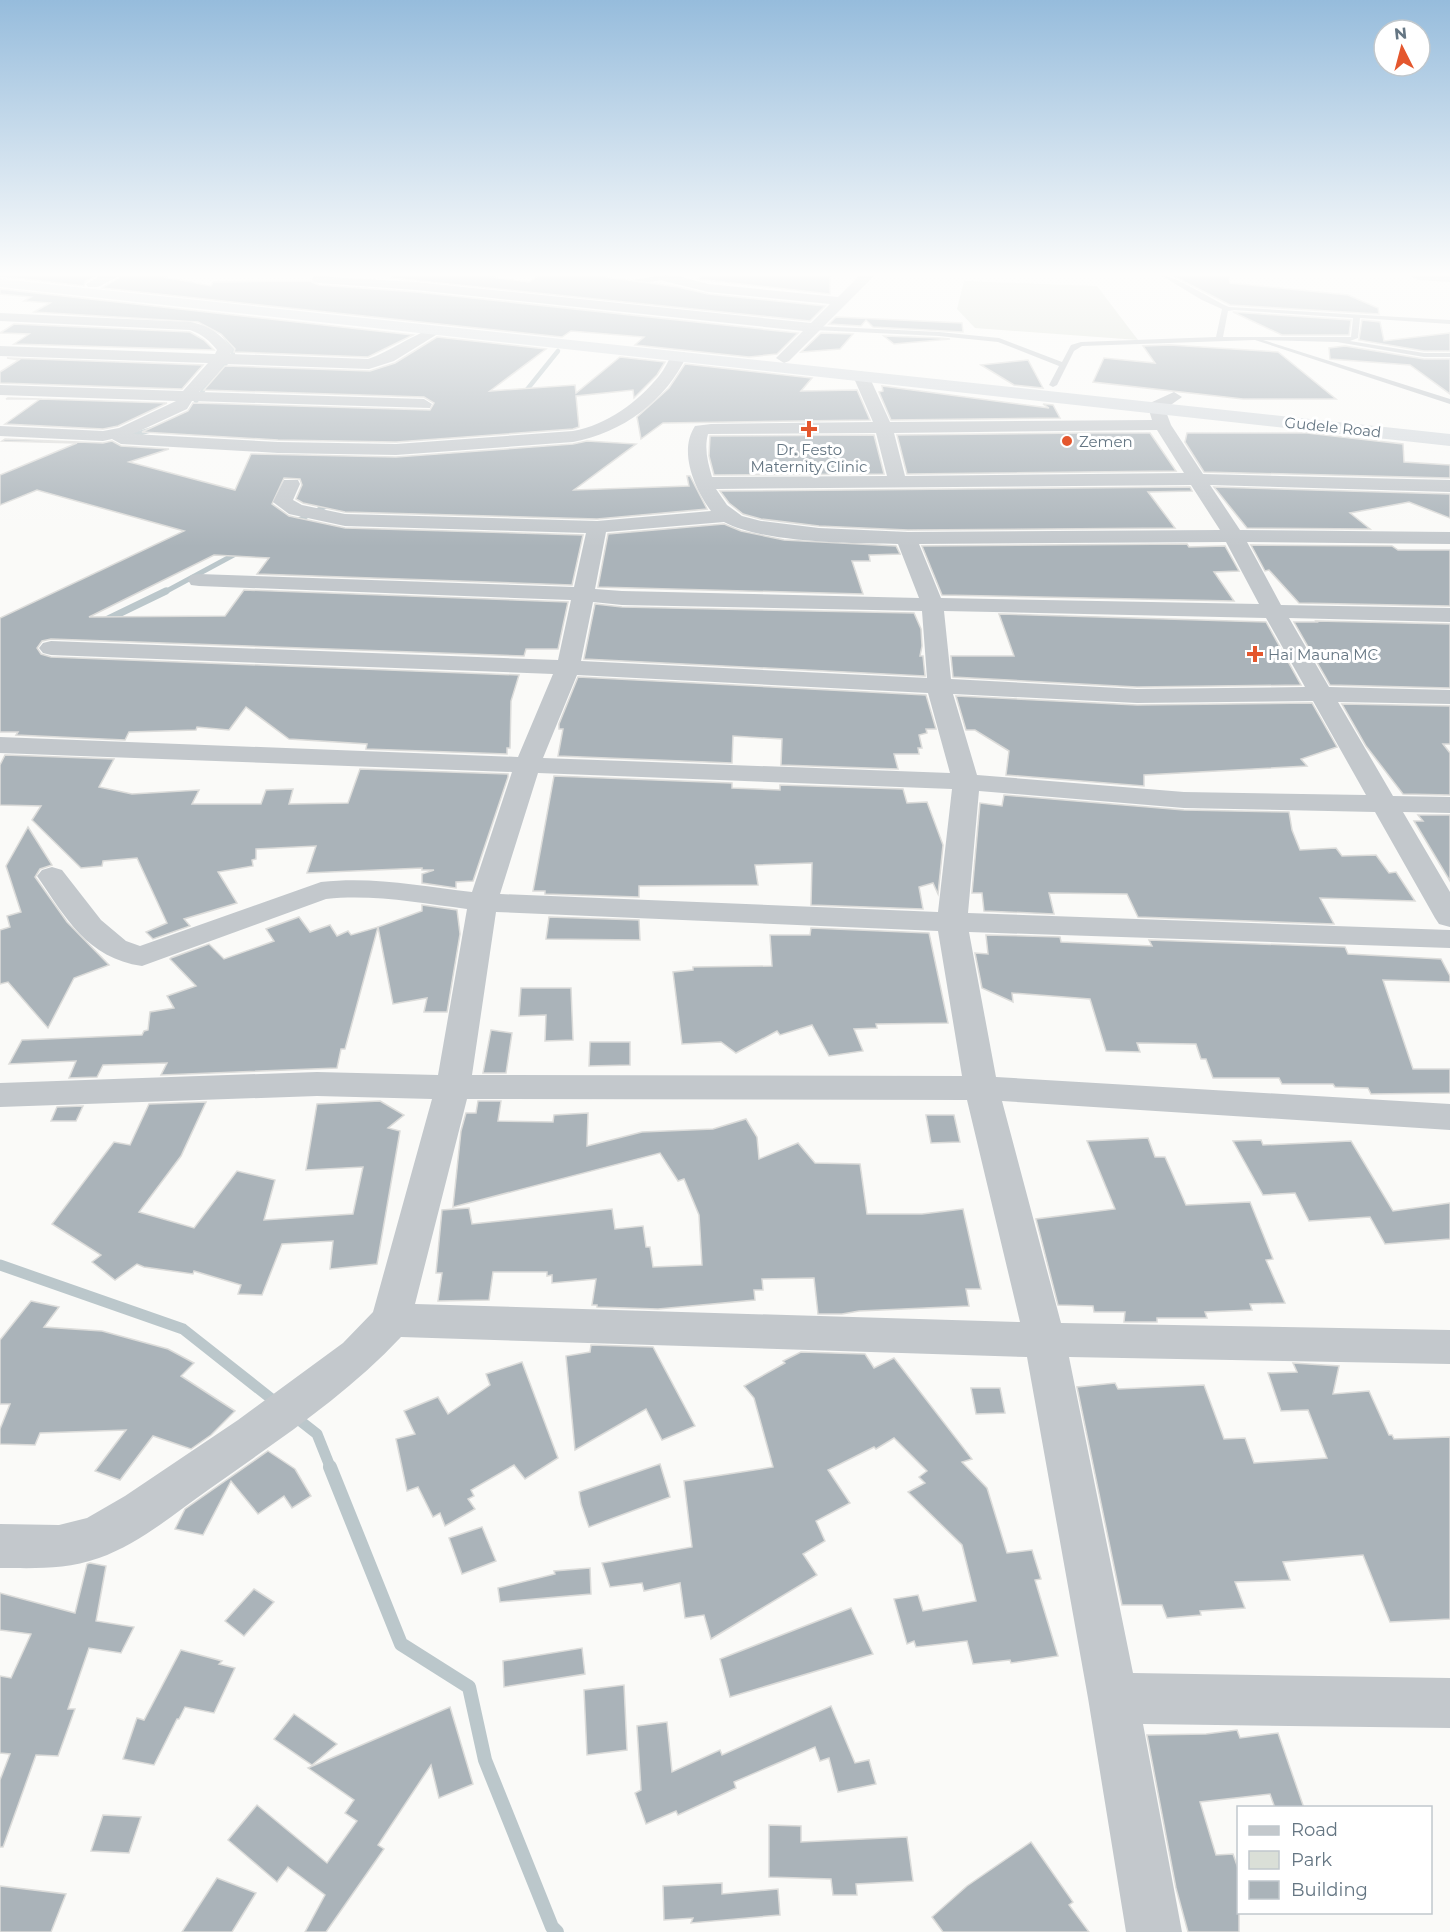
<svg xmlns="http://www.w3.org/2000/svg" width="1450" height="1932" font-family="Montserrat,sans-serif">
	<rect width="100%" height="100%" fill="#fafaf8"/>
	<polygon fill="#dadfd7" points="964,281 1097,286 1138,340 975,328 957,309"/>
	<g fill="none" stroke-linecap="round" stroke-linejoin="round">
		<g stroke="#bbc7cb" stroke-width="4.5">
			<polyline points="627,283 667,277"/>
			<polyline points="521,397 558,351"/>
			<polyline points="196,401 212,377 233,356 232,346 224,335"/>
		</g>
		<g stroke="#bbc7cb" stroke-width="5">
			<polyline points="127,437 157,428"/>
			<polyline points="291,524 334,502"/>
			<polyline points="163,593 241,551"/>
		</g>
		<polyline stroke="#bbc7cb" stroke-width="7" points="104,621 166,591"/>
		<g stroke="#bbc7cb" stroke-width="11">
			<polyline points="0,1265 183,1329 278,1404"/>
			<polyline points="294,1416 317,1434 331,1469"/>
		</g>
		<polyline stroke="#bbc7cb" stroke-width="14" points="330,1467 401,1644 469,1687 485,1760 552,1927 557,1932"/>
	</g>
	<g fill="#aab3b9" stroke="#dcdcda" stroke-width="1.5">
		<polygon points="0,276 95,276 85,282 84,286"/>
		<polygon points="121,276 159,276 211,286 213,282 310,281 319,285 416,292 798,333 777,354 749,357 635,345 644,337 571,331 562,337 102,288"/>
		<polygon points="395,276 492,277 529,282 538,276 598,276 678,287 708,294 825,306 810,321 391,278"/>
		<polygon points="702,276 830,276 830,294 697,279"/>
		<polygon points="1173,276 1229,276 1230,283 1348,295 1378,308 1379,314 1230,305"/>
		<polygon points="0,289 413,335 368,357 234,352 235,349 221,334 198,322 34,312 50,303 24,301 31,297 0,294"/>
		<polygon points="1233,312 1351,320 1349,335 1282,335"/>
		<polygon points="836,317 962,323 963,332 873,327 866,320 861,326 829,324"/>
		<polygon points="1362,320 1380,322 1384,341 1450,333 1450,351 1424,351 1359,340"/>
		<polygon points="14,324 190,332 204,340 214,350 14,344 29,334 0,333"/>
		<polygon points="821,333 853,334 840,349 801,352"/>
		<polygon points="884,336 939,338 950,339 894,344"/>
		<polygon points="437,337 546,349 490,391 575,385 576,393 620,357 665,362 657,375 634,398 633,390 576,396 579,427 573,429 396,442 278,440 142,432 188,411 193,403 430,410 434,403 424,397 204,390 225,366 370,371 395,363"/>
		<polygon points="1170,345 1278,352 1336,399 1243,399 1093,382 1104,358 1155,363 1143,346"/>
		<polygon points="1345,346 1424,359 1450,359 1450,394 1410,365 1330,359 1329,348"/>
		<polygon points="7,358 203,365 182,389 0,383 0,372 19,360"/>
		<polygon points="1028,360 1043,388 1014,385 981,365"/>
		<polygon points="685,364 812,378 801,391 857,390 870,420 663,423 641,439 637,417 669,388"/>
		<polygon points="882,386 1049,408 1043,404 1053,405 1060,418 891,420 879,392 883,391"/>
		<polygon points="8,398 167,403 118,426 103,429 5,424 40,399 6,399"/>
		<polygon points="1082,433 1150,433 1176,471 907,474 897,435"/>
		<polygon points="1187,433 1307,433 1403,444 1404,462 1450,465 1450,478 1204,472 1185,442"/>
		<polygon points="874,435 884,474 714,475 709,456 710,436"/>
		<polygon points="5,439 103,443 112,441 121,446 169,449 129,462 235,490 251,454 396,457 573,444 587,441 636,444 574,490 689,486 687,476 690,476 707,509 597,519 345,512 303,503 296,499 302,485 300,479 284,478 272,504 289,516 345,528 583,535 572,585 257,574 269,558 214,555 89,617 225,616 244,590 568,602 558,649 526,649 524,656 51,639 42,641 37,648 41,654 51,657 519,675 511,701 510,748 507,748 507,754 366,749 367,744 289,739 246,707 229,730 197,727 196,730 129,732 125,740 16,735 18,732 0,732 0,618 184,531 37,490 0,505 0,475 77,443 2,441"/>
		<polygon points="1190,487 1192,491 1148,492 1175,528 908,530 819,526 761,519 743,514 729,503 720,491"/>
		<polygon points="1214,487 1450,494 1450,518 1409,502 1350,513 1370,529 1247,528"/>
		<polygon points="724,524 741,531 784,540 896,546 900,554 869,555 870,561 852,561 863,594 598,587 608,534"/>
		<polygon points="1187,544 1189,547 1225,546 1239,571 1214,572 1234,601 942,595 922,546"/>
		<polygon points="1251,545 1392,546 1398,550 1450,550 1450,606 1299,603 1269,570 1265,571"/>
		<polygon points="595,604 622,607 914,613 921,629 922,646 920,656 923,656 925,676 584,659"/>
		<polygon points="999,614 1266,622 1301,685 1137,687 953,677 951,656 1014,656"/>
		<polygon points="1316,621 1450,624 1450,688 1330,685 1294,622 1317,622"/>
		<polygon points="578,677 926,695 936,729 926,729 927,733 919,735 922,748 918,748 919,754 894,754 898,769 781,765 782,739 733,736 732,763 558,756 563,729 559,729 559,724"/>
		<polygon points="956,696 1137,705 1312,703 1337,747 1301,759 1307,766 1144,775 1144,786 1006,775 1009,751 975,730 966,730"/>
		<polygon points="1342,704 1450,706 1450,744 1443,744 1450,753 1450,795 1403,794 1366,746"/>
		<polygon points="5,755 114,759 99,787 132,794 199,790 192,804 261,804 266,790 293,789 289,804 348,803 360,769 508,774 508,777 473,881 456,882 456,888 422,883 422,874 434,870 422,870 422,868 307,873 316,846 256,849 256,859 252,860 253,866 218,872 237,903 184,919 190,926 153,939 146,932 167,923 137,858 103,861 102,866 81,868 32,820 41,806 0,805 0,765"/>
		<polygon points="554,776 732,783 732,788 780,790 780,785 903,789 907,803 927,802 943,845 938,894 933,883 919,887 923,909 811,905 812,863 755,865 758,885 639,886 639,897 545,894 545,891 533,891"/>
		<polygon points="1004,795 1184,810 1289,812 1292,830 1300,850 1336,848 1342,856 1376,855 1389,873 1396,872 1415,901 1320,898 1334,924 1138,917 1127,894 1049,893 1054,914 984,911 982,893 972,893 980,803 1002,806"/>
		<polygon points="1418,815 1450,815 1450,881 1414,821 1423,821"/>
		<polygon points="28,827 52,865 40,869 35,877 67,922 109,965 74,978 48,1028 8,982 0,984 0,930 10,927 7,916 21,912 6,866"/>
		<polygon points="422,905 457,910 460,934 447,1012 424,1012 427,998 393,1004 378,927 422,911"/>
		<polygon points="299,917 310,932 330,925 337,936 348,931 351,935 378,927 345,1049 341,1049 337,1068 161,1075 167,1063 103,1065 97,1077 69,1078 76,1061 9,1064 22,1040 142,1035 144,1031 148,1030 150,1012 174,1008 167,996 196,986 170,959 171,958 209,944 224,959 274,941 266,929"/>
		<polygon points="549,917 639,920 640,940 546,939"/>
		<polygon points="811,928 929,933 948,1023 876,1024 877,1028 854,1029 863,1051 829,1056 812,1025 780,1035 777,1031 736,1053 721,1042 682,1044 673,972 693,970 693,967 772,966 770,935 810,935"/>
		<polygon points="986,935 1060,937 1061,942 1152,946 1149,940 1345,947 1348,954 1441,959 1450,976 1450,982 1383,980 1413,1069 1450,1069 1450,1093 1371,1094 1368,1088 1335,1087 1333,1084 1282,1084 1279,1078 1213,1078 1206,1059 1201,1059 1196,1044 1137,1043 1140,1052 1106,1051 1090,999 1012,993 1013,1002 982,988 975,953 988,954"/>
		<polygon points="521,988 571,988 573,1040 545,1041 546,1015 519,1016"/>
		<polygon points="491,1030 512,1033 506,1073 483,1073"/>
		<polygon points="590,1042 630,1042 630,1065 589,1066"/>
		<polygon points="380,1101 404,1115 388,1128 400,1131 377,1264 330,1269 333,1241 282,1244 262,1295 238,1294 241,1285 194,1271 193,1274 144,1267 137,1264 115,1280 92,1262 101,1255 52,1224 114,1142 130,1145 149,1104 206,1102 181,1156 139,1212 194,1228 237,1171 275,1180 264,1220 353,1214 363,1167 306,1170 317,1104"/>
		<polygon points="478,1101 501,1101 498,1121 553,1122 554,1115 588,1113 587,1146 642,1132 713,1129 746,1119 757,1137 759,1159 798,1143 815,1163 860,1164 867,1214 922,1214 963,1209 981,1289 966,1289 969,1306 859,1311 842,1314 818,1314 814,1278 762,1279 763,1290 754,1290 755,1300 658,1309 597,1307 597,1305 592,1305 596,1279 552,1283 552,1275 547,1276 547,1272 493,1272 489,1300 438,1301 442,1273 436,1273 442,1210 469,1208 472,1224 612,1209 615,1229 643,1226 646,1247 650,1247 653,1267 702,1265 699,1215 684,1179 678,1181 660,1153 453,1207 461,1131 466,1113 476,1113"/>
		<polygon points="83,1106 76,1121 51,1121 57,1107"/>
		<polygon points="926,1115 954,1115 960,1142 931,1143"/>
		<polygon points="1148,1138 1155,1157 1165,1157 1186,1205 1250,1202 1273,1259 1266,1260 1285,1303 1250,1304 1252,1310 1205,1312 1207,1318 1157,1318 1157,1322 1124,1322 1125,1312 1094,1312 1093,1306 1058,1305 1036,1219 1115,1209 1087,1141"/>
		<polygon points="1261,1140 1263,1145 1351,1141 1393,1211 1450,1203 1450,1239 1385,1244 1370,1217 1309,1221 1295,1193 1263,1195 1233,1141"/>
		<polygon points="31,1301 59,1307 44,1327 102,1331 168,1349 194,1363 181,1376 235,1411 211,1435 191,1449 153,1436 120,1480 95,1471 126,1430 40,1433 35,1445 0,1444 0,1429 10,1404 0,1404 0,1340"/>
		<polygon points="591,1345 653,1347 695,1426 662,1440 646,1409 575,1450 566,1356 590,1352"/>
		<polygon points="801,1352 865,1354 874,1368 894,1358 972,1459 962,1462 987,1488 1007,1553 1032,1550 1041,1579 1035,1580 1058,1656 1011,1663 1010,1660 973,1664 967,1641 916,1647 914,1641 907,1644 894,1599 918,1595 923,1611 976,1601 962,1545 908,1492 925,1483 919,1477 927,1471 894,1438 876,1449 874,1447 828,1470 850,1503 816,1521 825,1541 803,1554 817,1575 711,1639 704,1615 685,1618 680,1583 644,1591 642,1583 610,1587 602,1563 692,1547 684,1481 773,1467 754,1398 744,1386 785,1363 783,1361"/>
		<polygon points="522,1362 558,1458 525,1479 514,1465 471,1490 474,1496 468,1499 475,1509 445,1526 440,1513 433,1517 418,1487 407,1491 396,1439 415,1434 404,1411 438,1397 448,1414 490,1385 486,1374"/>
		<polygon points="1293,1363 1339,1366 1333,1394 1369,1391 1389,1435 1392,1435 1394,1439 1450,1437 1450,1619 1390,1622 1363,1555 1283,1562 1290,1580 1235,1582 1245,1608 1200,1611 1201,1615 1167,1618 1162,1605 1122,1605 1077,1387 1115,1383 1118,1389 1204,1385 1224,1439 1245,1438 1254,1463 1327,1458 1308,1410 1281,1411 1268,1373 1297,1372"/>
		<polygon points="971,1388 1000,1388 1005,1413 976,1414"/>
		<polygon points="268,1451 295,1469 311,1496 292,1508 284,1496 258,1514 231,1481 203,1535 175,1529 185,1509"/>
		<polygon points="660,1464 670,1497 589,1527 581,1504 579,1492"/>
		<polygon points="482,1527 496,1561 462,1574 449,1538"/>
		<polygon points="90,1563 106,1566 96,1621 134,1627 121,1653 89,1648 68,1709 75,1709 58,1756 36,1755 3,1847 0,1847 0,1780 10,1754 0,1753 0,1676 11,1678 31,1634 0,1630 0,1593 75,1613 87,1564"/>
		<polygon points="590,1568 591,1594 500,1602 498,1588 555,1574 554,1571"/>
		<polygon points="254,1589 274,1602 244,1636 225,1621"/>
		<polygon points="851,1608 873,1654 730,1697 720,1659"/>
		<polygon points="582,1648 585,1674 504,1687 503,1661"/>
		<polygon points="181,1650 222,1661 219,1664 235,1668 214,1713 185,1707 179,1719 177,1719 154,1765 123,1759 137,1718 144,1720"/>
		<polygon points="624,1685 627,1750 587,1755 584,1690"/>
		<polygon points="831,1706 855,1763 869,1760 876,1784 838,1792 829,1758 820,1761 815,1747 734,1782 736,1788 678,1815 676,1811 646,1824 635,1793 641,1790 637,1726 667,1722 672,1772 720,1750 722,1755"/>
		<polygon points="450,1707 473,1784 439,1798 431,1765 378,1845 384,1849 326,1932 305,1932 325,1895 288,1867 277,1882 228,1840 257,1805 327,1863 357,1821 345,1813 354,1800 308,1768"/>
		<polygon points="294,1714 337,1744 312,1765 274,1739"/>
		<polygon points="1237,1730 1240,1738 1278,1733 1304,1808 1275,1808 1270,1794 1200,1802 1216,1855 1233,1854 1239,1871 1239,1932 1188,1932 1176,1888 1147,1735 1206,1734"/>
		<polygon points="103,1815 141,1817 129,1853 91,1851"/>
		<polygon points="769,1825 801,1826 801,1842 907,1837 913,1881 856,1884 857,1895 833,1895 831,1879 769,1877"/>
		<polygon points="1031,1842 1073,1902 1069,1905 1089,1932 943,1932 932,1917 967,1886"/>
		<polygon points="217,1878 256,1893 232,1932 182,1932"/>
		<polygon points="722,1883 722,1894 778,1889 780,1915 691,1923 693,1918 664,1920 663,1886"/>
		<polygon points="0,1886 66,1894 51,1932 0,1932"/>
	</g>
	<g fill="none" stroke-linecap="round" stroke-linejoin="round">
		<path fill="#c3c8cc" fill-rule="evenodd" d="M1162 276C1177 276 1212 300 1229 307L1450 320V324L1360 318 1358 338 1350 341 1424 353H1450V357H1424L1337 342 1263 340 1450 399V404L1255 340 1082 346 1074 351 1057 385 1053 387 1049 385 1059 366 998 342 939 336 814 330 810 328 814 326 939 332 999 338 1062 362 1071 345 1081 342 1216 337 1222 309 1202 300ZM1234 310 1353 318 1351 337H1223L1228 311Z"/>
		<g fill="#c3c8cc" fill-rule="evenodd">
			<polygon points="100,276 119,276 98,287 88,287 86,284"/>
			<polygon points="314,276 416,282 811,323 830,304 708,292 656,279 654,276 678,276 708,284 838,297 859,276 874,276 789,361 784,363 776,358 803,331 416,290 319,283 314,282 312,279"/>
			<polygon points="1411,276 1450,276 1450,282 1418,280"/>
			<path d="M0 313 191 322C210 326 221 334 233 350L230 354 368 359C386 354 430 324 442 327L444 330 394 361 369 369 224 364 217 374 199 392 424 399 432 404 430 408 192 401 187 409 133 434 278 442 396 444 573 431C607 425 638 402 659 376 665 369 668 360 674 352H684L687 355C666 401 622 433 573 442L396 455 278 453 121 444 112 439 103 441 0 436V426L103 431 119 428 176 401 0 395V385L183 391 208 363 0 356V346L215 354 217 350C210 341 202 334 190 330L0 321Z"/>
			<path d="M861 371 869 376 890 422 1152 420 1148 407 1150 403 1174 392 1182 397 1165 409 1171 425 1203 474 1450 480V492L1210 485 1240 530 1450 532V544L1247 542 1281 605 1450 608V622L1289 618 1329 687 1450 690V704L1338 702 1393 796 1450 797V813L1403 812 1450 892V927L1439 924 1435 918 1375 812 1184 808 979 791 968 913 1450 930V948L969 932 996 1077 1450 1104V1130L1002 1101 1061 1323 1450 1330V1364L1069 1357 1133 1673 1450 1678V1728L1143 1724 1182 1932H1126L1088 1698 1027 1357 401 1337C345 1397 274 1443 208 1490 174 1514 139 1544 99 1558 64 1570 37 1568 0 1568V1524L59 1525 87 1518 125 1496 238 1420 343 1343 373 1312 432 1099 317 1096 0 1107V1083L317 1072 438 1075 467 909C420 903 373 894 326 899L142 966C87 958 66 918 37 876L42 870 52 867 62 870 101 920 126 941 140 946 321 882C372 876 421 886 472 892L512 772 0 753V737L518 757 553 674 51 655 43 653 39 648 43 643 51 641 558 660 571 600 199 586 191 585 188 580 191 575 199 574 574 587 586 533 345 526 289 514 273 502 284 480H298L300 484 293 500 302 505 345 514 597 521 711 511C695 489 678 452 695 426L711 424 873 422 853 376ZM1157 430 1184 473 905 476 894 433ZM876 433 887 476 712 477C708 463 704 449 708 434ZM1191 485 1220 530 908 532 819 528 761 521 742 516 727 505 716 489ZM724 522C764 543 852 543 898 544L919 598 622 591 595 589 606 532ZM1226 542 1259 604 941 598 919 544ZM593 602 622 605 922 611 927 678 581 661ZM944 611 1266 618 1305 687 1137 689 951 679ZM577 675 928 693 950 773 543 758ZM953 694 1137 703 1313 701 1366 795 1184 792 977 775ZM538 773 952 789 938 912 500 894ZM496 912 938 931 962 1076 472 1075ZM467 1099 967 1100 1020 1322 415 1304Z"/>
		</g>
		<polygon fill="#d6dbdf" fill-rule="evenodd" points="0,279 1450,434 1450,446 0,287"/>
	</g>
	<linearGradient id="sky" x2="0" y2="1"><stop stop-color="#96bcdc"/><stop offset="0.5" stop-color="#fdfdfc"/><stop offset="1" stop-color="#fdfdfc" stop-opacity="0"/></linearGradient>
	<rect width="1450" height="547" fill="url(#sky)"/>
	<g fill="#e4572e" stroke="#fff" stroke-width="2">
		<path d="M806 420h6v6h6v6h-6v6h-6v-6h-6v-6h6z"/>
		<circle cx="1067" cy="441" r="6"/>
		<path d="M1252 645h6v6h6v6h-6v6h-6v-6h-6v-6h6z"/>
	</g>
	<g text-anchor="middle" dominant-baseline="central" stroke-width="6" stroke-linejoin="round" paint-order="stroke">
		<g font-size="15" fill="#657683" stroke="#fff">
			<text transform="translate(1333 427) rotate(6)">Gudele Road</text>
		</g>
		<g font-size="15" fill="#657683" stroke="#fff" text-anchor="start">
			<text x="1079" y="441">Zemen</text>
			<text x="809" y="449" text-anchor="middle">Dr. Festo<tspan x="809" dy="17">Maternity Clinic</tspan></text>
			<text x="1268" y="654">Hai Mauna MC</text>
		</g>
	</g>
	<rect x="1237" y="1806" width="195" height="108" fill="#ffffff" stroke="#c1c8cd" stroke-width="1.5"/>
	<rect x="1249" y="1826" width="30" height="9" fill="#c3c8cc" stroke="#c1c8cd" stroke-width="1.5"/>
	<text x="1291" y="1836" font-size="18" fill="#657683">Road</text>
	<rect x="1249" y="1851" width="30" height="18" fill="#dadfd7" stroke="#c1c8cd" stroke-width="1.5"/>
	<text x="1291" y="1866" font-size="18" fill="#657683">Park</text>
	<rect x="1249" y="1881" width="30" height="18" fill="#aab3b9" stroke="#c1c8cd" stroke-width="1.5"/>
	<text x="1291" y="1896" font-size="18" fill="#657683">Building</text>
	<g transform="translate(1402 48) rotate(354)"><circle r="28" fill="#ffffff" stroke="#c1c8cd" stroke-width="1.5"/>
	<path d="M0-4.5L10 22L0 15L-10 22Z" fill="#e4572e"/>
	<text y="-9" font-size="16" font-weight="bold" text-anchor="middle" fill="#657683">N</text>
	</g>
</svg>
